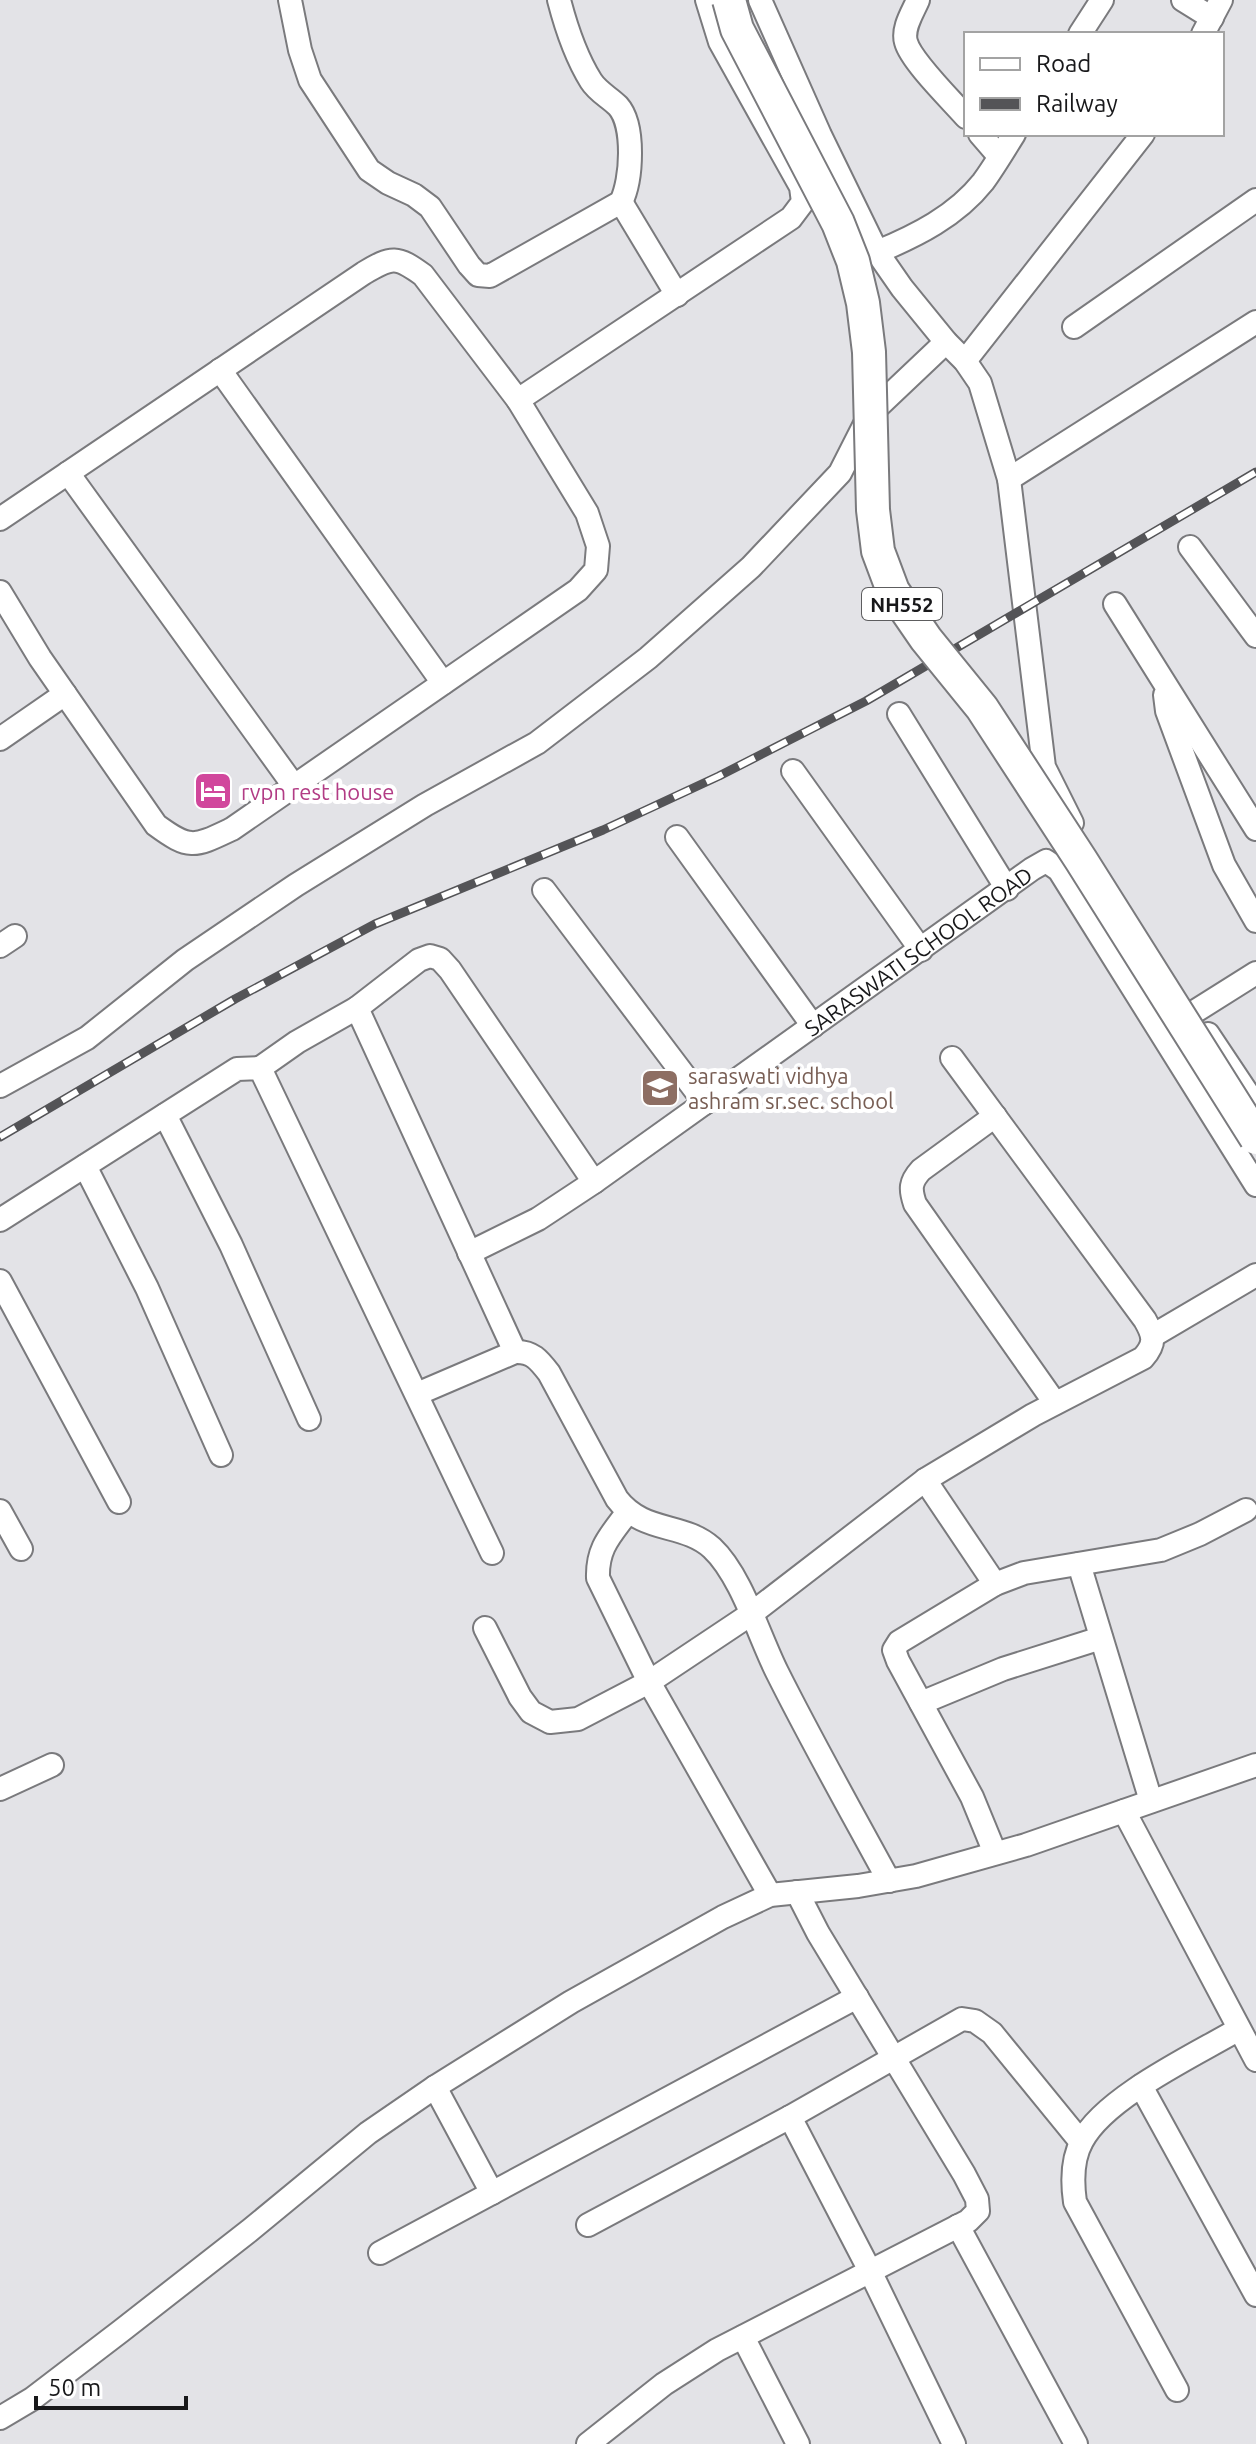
<svg xmlns="http://www.w3.org/2000/svg" width="1256" height="2444" font-family="Ubuntu,sans-serif">
	<rect width="100%" height="100%" fill="#e3e3e7"/>
	<g fill="none" stroke-linecap="round" stroke-linejoin="round">
		<defs>
			<g id="minor">
				<path d="M290 0 300 50 310 80 369 170 388 183 414 195 430 207 469 265 478 275 490 276 621 202C632 180 635 125 618 106 609 97 598 92 591 81 576 57 566 27 559 0"/>
				<polyline points="760,0 820,135 877,252 902,288 946,342 965,361 980,383 1009,479 1044,767 1072,823"/>
				<path d="M918 0C913 12 902 28 906 42 911 61 952 101 966 117"/>
				<polyline points="1183,0 1212,18"/>
				<polyline points="1080,34 1102,0"/>
				<polyline points="1203,34 1221,0"/>
				<polyline points="980,134 999,156"/>
				<polyline points="621,202 677,295"/>
				<path d="M877 252C916 236 956 216 983 182 994 167 1004 150 1014 134"/>
				<polyline points="1074,327 1256,200"/>
				<polyline points="965,361 1143,134"/>
				<polyline points="220,370 443,683"/>
				<polyline points="518,400 791,218 803,202 801,187 720,42 707,0"/>
				<polyline points="68,473 294,786"/>
				<polyline points="1009,479 1256,322"/>
				<path d="M0 519 364 273C392 256 397 256 423 275L518 400 587 513 598 546 596 570 578 590 232 829C194 847 190 850 156 825L40 658 0 592"/>
				<polyline points="1190,547 1256,636"/>
				<polyline points="1115,604 1256,829"/>
				<polyline points="1165,695 1167,711 1224,865 1256,921"/>
				<polyline points="899,714 1007,889"/>
				<polyline points="0,739 65,694"/>
				<polyline points="793,771 921,950"/>
				<polyline points="677,837 813,1026"/>
				<polyline points="544,890 705,1103"/>
				<polyline points="0,946 15,936"/>
				<polyline points="357,1008 515,1352"/>
				<polyline points="1194,1012 1256,973"/>
				<polyline points="1208,1034 1256,1106"/>
				<polyline points="260,1068 297,1042 357,1008 419,960 430,956 440,959 450,970 594,1182"/>
				<polyline points="0,1086 87,1038 185,960 296,885 425,805 537,743 648,658 751,567 840,473 870,414 946,342"/>
				<polyline points="165,1115 231,1245 309,1419"/>
				<path d="M995 1116 921 1170C910 1182 910 1189 915 1204L1055 1403"/>
				<polyline points="85,1166 147,1288 221,1455"/>
				<polyline points="0,1220 237,1069 260,1068 492,1553"/>
				<path id="s1" d="M469 1253 538 1219 594 1182 1032 869 1046 861 1059 870 1256 1185"/>
				<polyline points="0,1281 119,1502"/>
				<polyline points="1154,1335 1256,1275"/>
				<path d="M417 1394 515 1352C532 1351 539 1360 549 1373L617 1499C644 1534 683 1522 712 1548 741 1575 759 1636 777 1672 812 1742 851 1811 889 1881"/>
				<polyline points="925,1480 995,1584"/>
				<polyline points="0,1511 21,1549"/>
				<path d="M627 1513C610 1536 597 1548 598 1578L649 1682 770 1895"/>
				<polyline points="1079,1564 1151,1801"/>
				<path d="M485 1628 520 1697 531 1712 550 1722 578 1719 649 1682 751 1614 925 1480 1033 1415 1143 1358C1156 1343 1154 1336 1145 1320L952 1058"/>
				<polyline points="921,1703 1003,1669 1101,1638"/>
				<polyline points="0,1789 52,1765"/>
				<polyline points="1124,1811 1256,2060"/>
				<polyline points="995,1853 972,1797 898,1661 894,1650 899,1642 995,1584 1024,1573 1161,1550 1200,1534 1246,1510"/>
				<polyline points="1141,2086 1256,2295"/>
				<polyline points="435,2087 492,2193"/>
				<polyline points="790,2117 870,2271 954,2444"/>
				<polyline points="588,2225 790,2117 962,2019 975,2021 992,2033 1081,2142"/>
				<polyline points="958,2226 1076,2444"/>
				<polyline points="380,2253 857,1997"/>
				<polyline points="743,2337 798,2444"/>
				<path d="M1177 2390 1075 2202C1072 2181 1072 2159 1082 2141 1105 2097 1195 2055 1239 2029"/>
				<polyline points="0,2418 32,2399 121,2331 249,2231 368,2133 435,2087 571,2002 723,1917 770,1895 858,1886 916,1876 1026,1845 1256,1765"/>
				<polyline points="588,2444 664,2384 717,2350 968,2221 978,2211 977,2199 964,2174 818,1933 797,1892"/>
			</g>
		</defs>
		<use href="#minor" stroke="#7a7a7d" stroke-width="26"/>
		<use href="#minor" stroke="#fff" stroke-width="22"/>
		<defs>
			<polyline id="rail" points="0,1137 235,999 375,924 603,830 719,776 866,701 1256,472"/>
		</defs>
		<use href="#rail" stroke="#545457" stroke-width="9"/>
		<use href="#rail" stroke="#fff" stroke-width="6" stroke-dasharray="18" stroke-linecap="butt"/>
		<defs>
			<polyline id="highway-bridge" points="729,0 737,29 838,223 853,261 863,303 869,352 873,510 878,551 893,591 926,639 982,708 1081,860 1256,1138"/>
		</defs>
		<use href="#highway-bridge" stroke="#7a7a7d" stroke-width="36" stroke-linecap="butt"/>
		<use href="#highway-bridge" stroke="#fff" stroke-width="32"/>
	</g>
	<defs>
		<symbol id="hotel-square" viewBox="-11 -11 22 22"><rect x="-9" y="-9" width="18" height="18" rx="4" fill="#d1479c" stroke="#fff"/><path d="M-6-4.5h1.5V1H6V5H4.5V3h-9V5H-6ZM-4 0a1.8 1.8 0 1 1 3.6 0ZM.5 0V-2.5h3Q6-2.5 6 0Z" fill="#fff"/></symbol>
		<symbol id="school-square" viewBox="-11 -11 22 22"><rect x="-9" y="-9" width="18" height="18" rx="4" fill="#8d6e63" stroke="#fff"/><path d="M0-5L7-2L0 1L-7-2ZM-4 1L0 2.5L4 1V4Q0 6-4 4Z" fill="#fff"/></symbol>
	</defs>
	<g fill-rule="evenodd">
		<use href="#hotel-square" x="191" y="769" width="44" height="44"/>
		<use href="#school-square" x="638" y="1066" width="44" height="44"/>
	</g>
	<g text-anchor="middle" dominant-baseline="central" stroke-width="8" stroke-linejoin="round" paint-order="stroke">
		<rect fill="#fff" stroke="#5d5d5f" stroke-width="2" x="862" y="588" width="80" height="32" rx="6"/>
		<g font-size="20" font-weight="bold" fill="#18181a">
			<text x="902" y="604">NH552</text>
		</g>
		<g font-size="22" fill="#b23c85" stroke="#fff" text-anchor="start">
			<text x="241" y="791">rvpn rest house</text>
		</g>
		<g font-size="22" fill="#18181a" stroke="#fff">
			<text stroke="none"><textPath href="#s1" startOffset="542">SARASWATI SCHOOL ROAD</textPath></text>
		</g>
		<g font-size="22" fill="#785e54" stroke="#fff" text-anchor="start">
			<text x="688" y="1075">saraswati vidhya<tspan x="688" dy="25">ashram sr.sec. school</tspan></text>
		</g>
	</g>
	<rect x="964" y="32" width="260" height="104" fill="#ffffff" stroke="#a3a3a3" stroke-width="2"/>
	<rect x="980" y="58" width="40" height="12" fill="#ffffff" stroke="#a3a3a3" stroke-width="2"/>
	<text x="1036" y="72" font-size="24" fill="#18181a">Road</text>
	<rect x="980" y="98" width="40" height="12" fill="#545457" stroke="#a3a3a3" stroke-width="2"/>
	<text x="1036" y="112" font-size="24" fill="#18181a">Railway</text>
	<path d="M36 2396v12h150v-12" fill="none" stroke="#18181a" stroke-width="4"/>
	<text x="48" y="2396" font-size="24" fill="#18181a" stroke="#ffffff" stroke-width="6" paint-order="stroke">50 m</text>
</svg>
